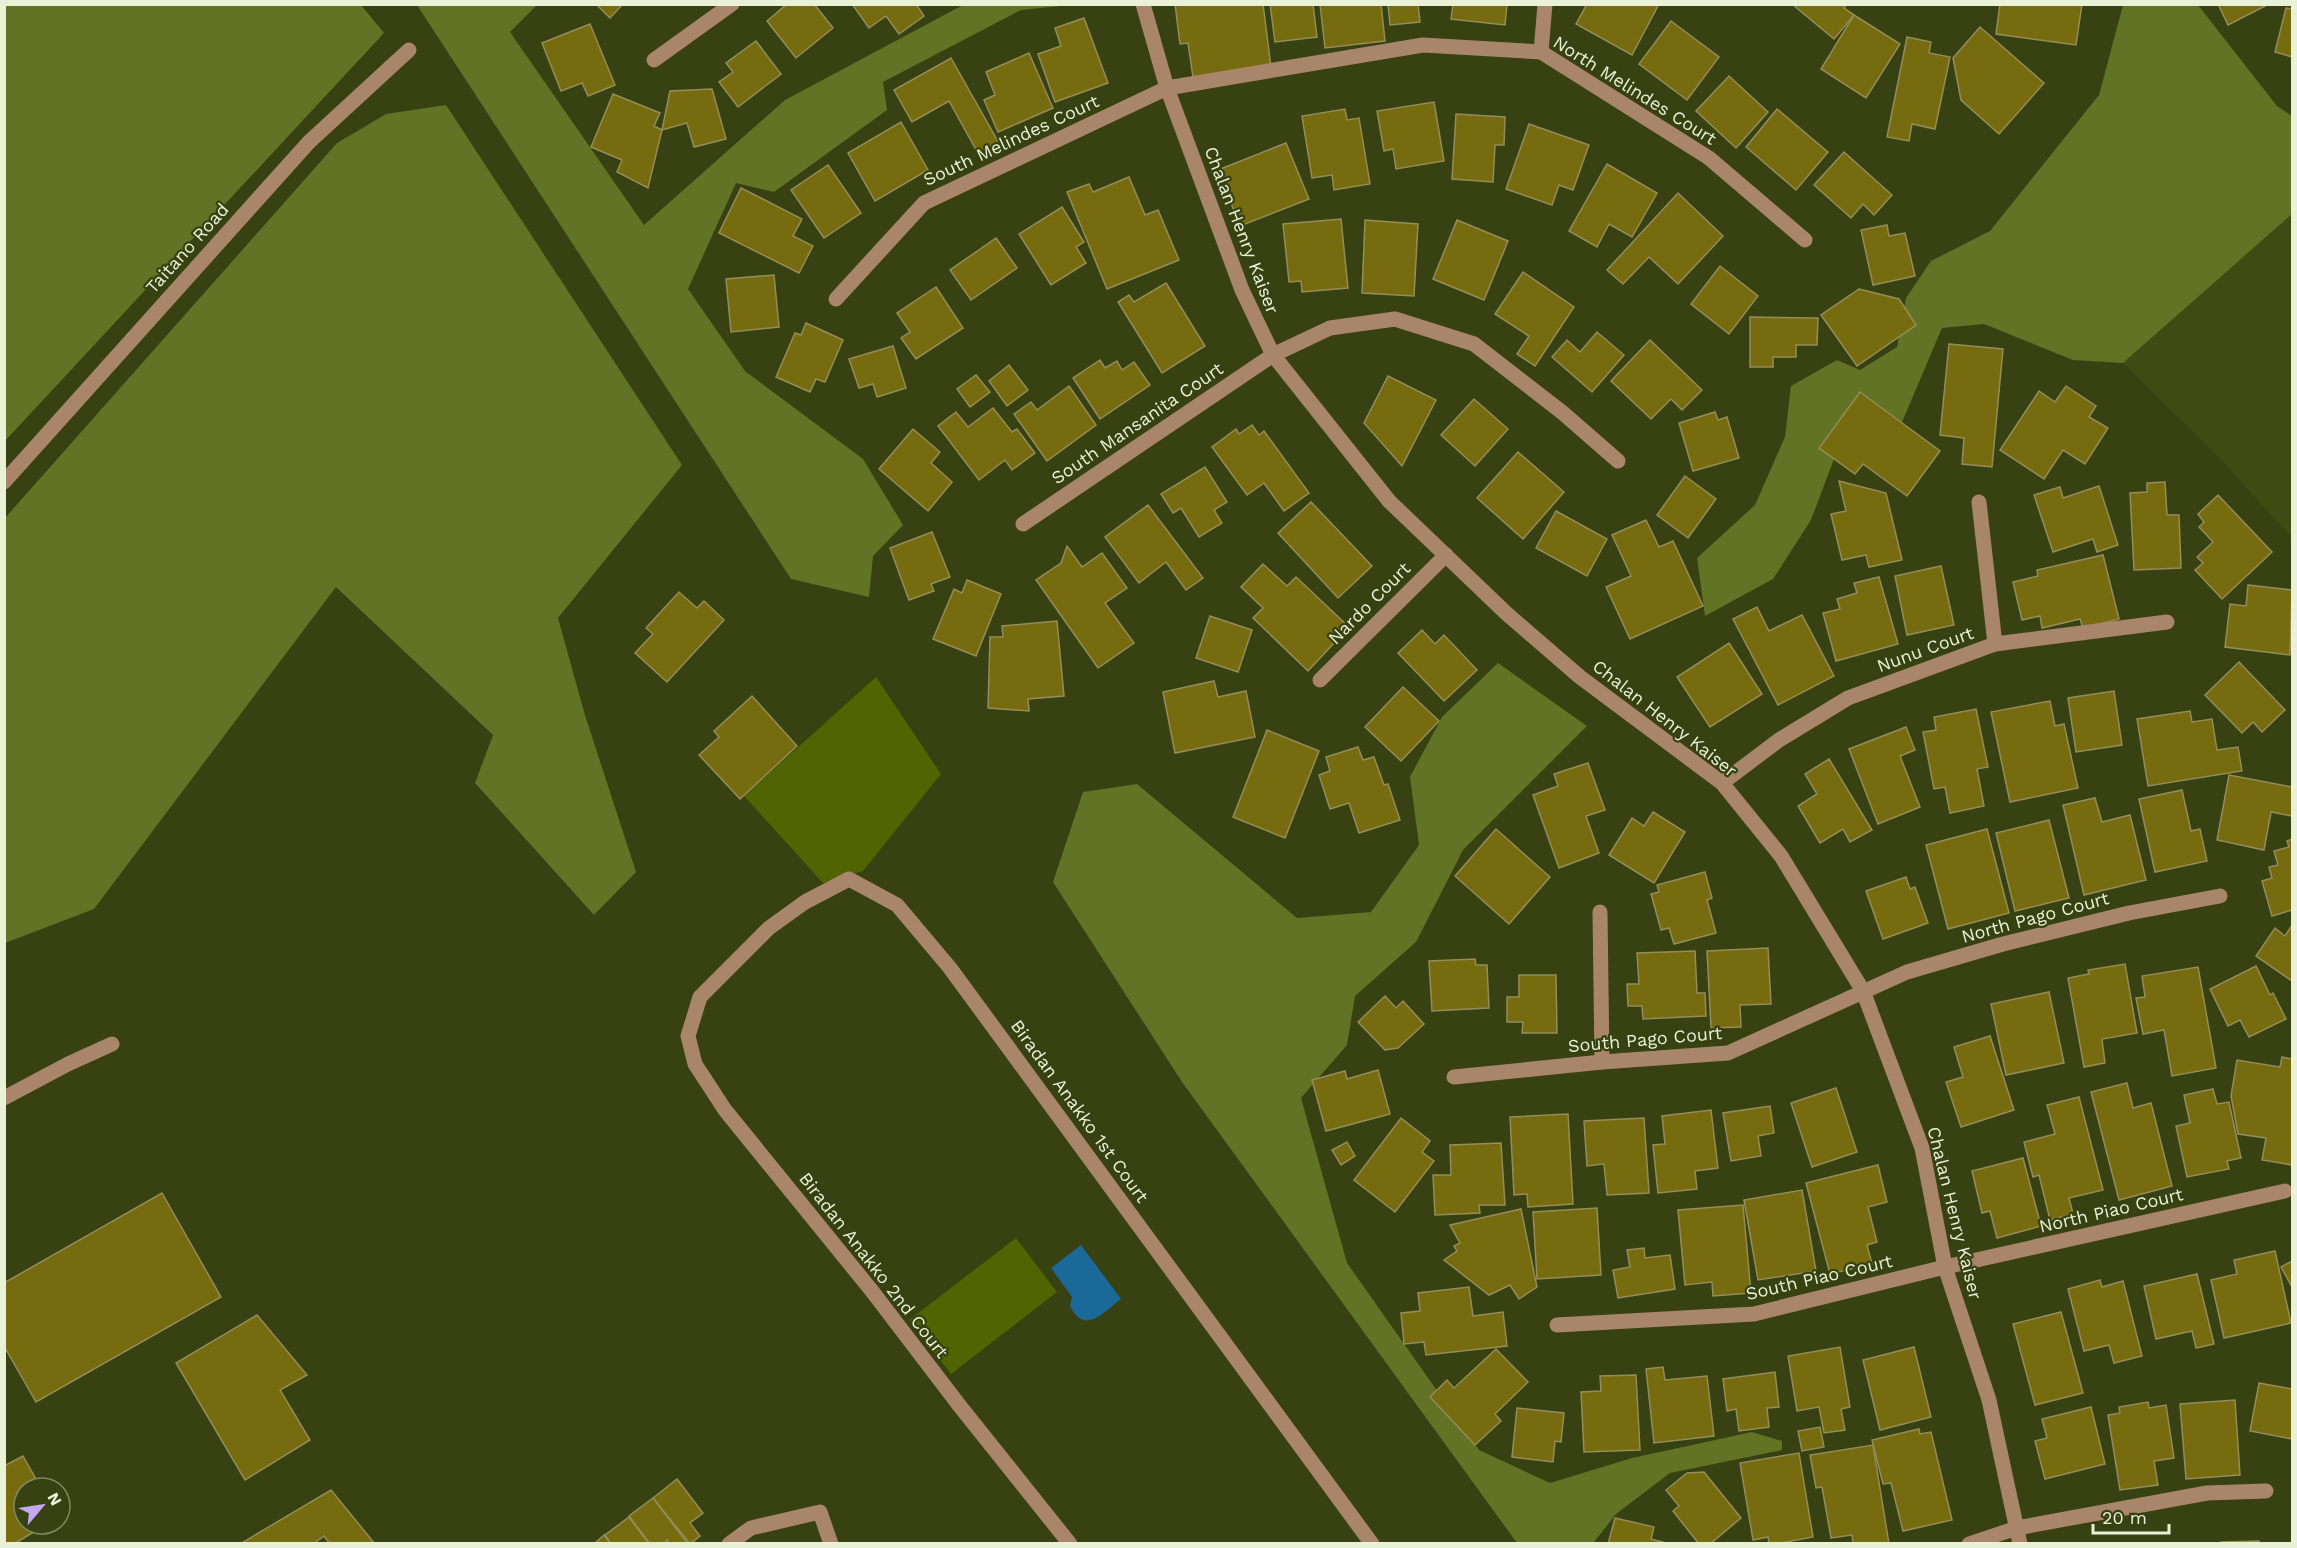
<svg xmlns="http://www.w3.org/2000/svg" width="2297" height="1548" font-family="'Work Sans',sans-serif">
	<rect width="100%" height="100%" fill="#374111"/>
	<polygon fill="#3f4b12" points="2292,214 2292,538 2222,461 2123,363"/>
	<g fill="#526302">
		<polygon points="876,677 941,774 863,871 823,883 744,796"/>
		<polygon points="1016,1238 1057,1292 951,1374 909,1320"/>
	</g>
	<g fill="#627325">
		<polygon points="5,4 361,5 384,33 5,441"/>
		<polygon points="417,5 537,5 510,32 644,225 785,100 963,5 1071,5 1021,10 883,82 887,110 774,192 736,183 688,289 745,371 863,459 903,525 873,556 869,597 791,579"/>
		<polygon points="2123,5 2198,5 2277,106 2292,116 2292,214 2123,363 2073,360 1984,324 1942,328 1902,422 1860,392 1819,447 1834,459 1811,520 1773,579 1705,616 1697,558 1755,505 1785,437 1791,386 1837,360 1860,370 1897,347 1906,298 1931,261 1990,231 2099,95"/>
		<polygon points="446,105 682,465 558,618 585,715 636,872 594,915 475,783 493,735 336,587 94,909 5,943 5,518 337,143 386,114"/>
		<polygon points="1498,663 1587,726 1463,850 1416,942 1355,996 1347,1045 1301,1098 1347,1263 1479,1450 1550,1483 1632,1458 1752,1432 1782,1441 1782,1450 1670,1473 1616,1514 1595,1541 1595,1543 1517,1543 1182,1082 1053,882 1083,792 1137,784 1297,918 1371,912 1419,845 1410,777 1442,717"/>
	</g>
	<path fill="#1a6998" d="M1081 1245 1121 1299C1103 1312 1085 1336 1070 1306L1072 1297 1051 1268Z"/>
	<g fill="#776b0f" stroke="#948d5a" stroke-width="1.5">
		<polygon points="596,4 623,4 610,18"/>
		<polygon points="787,4 814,4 833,28 796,58 767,21"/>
		<polygon points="852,4 916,4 924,16 899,34 886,16 869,28"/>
		<polygon points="1175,4 1263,4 1271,67 1193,77 1188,43 1180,44"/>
		<polygon points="1270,4 1313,4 1317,37 1275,42"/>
		<polygon points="1320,4 1381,4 1385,41 1325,48"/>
		<polygon points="1388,4 1418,4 1420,22 1390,25"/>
		<polygon points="1453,4 1507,4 1505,25 1451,19"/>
		<polygon points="1587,4 1659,4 1632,55 1576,24"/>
		<polygon points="1792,4 1847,4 1844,8 1854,15 1834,39"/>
		<polygon points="2000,4 2082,4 2076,45 1996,34"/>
		<polygon points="2218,4 2269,4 2228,25"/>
		<polygon points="2286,8 2292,9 2292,57 2275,52"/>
		<polygon points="1854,15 1900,44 1866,98 1821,69"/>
		<polygon points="1084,18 1108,83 1055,102 1038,54 1061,46 1055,28"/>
		<polygon points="1671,21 1719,57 1687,100 1639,64"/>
		<polygon points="590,24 615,85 588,96 582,83 561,91 542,43"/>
		<polygon points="1980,27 2044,83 1999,134 1961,100 1953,58"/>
		<polygon points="1907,37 1931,42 1929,53 1950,57 1935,129 1912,124 1909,141 1887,137"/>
		<polygon points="756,41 781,74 738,107 719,82 733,72 726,63"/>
		<polygon points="1029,53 1053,108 998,132 984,100 995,95 986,72"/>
		<polygon points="951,58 1000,145 980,157 949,101 912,122 894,90"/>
		<polygon points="1729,76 1768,112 1736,148 1696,111"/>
		<polygon points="712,89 726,139 694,147 687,123 662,130 670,91"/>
		<polygon points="613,94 660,113 654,126 662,130 648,188 617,172 622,160 591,147"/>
		<polygon points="1434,102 1444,161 1396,169 1393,149 1384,151 1377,111"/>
		<polygon points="1345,109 1347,120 1359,118 1370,184 1334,190 1332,175 1312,178 1302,116"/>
		<polygon points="1777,109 1828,152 1796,190 1746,147"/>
		<polygon points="1456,114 1505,117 1504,145 1495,145 1493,182 1452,179"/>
		<polygon points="901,122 928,170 875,201 848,153"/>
		<polygon points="1529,124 1589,145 1573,190 1559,185 1552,205 1506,189"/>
		<polygon points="1286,143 1309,199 1240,226 1218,170"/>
		<polygon points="1844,152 1892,195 1874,215 1863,204 1851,218 1814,185"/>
		<polygon points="1607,164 1657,193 1632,237 1609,224 1597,247 1569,231"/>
		<polygon points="828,165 861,213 824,238 791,190"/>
		<polygon points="1129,177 1145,215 1158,210 1179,260 1107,289 1067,192 1089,184 1093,192"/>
		<polygon points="741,188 802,219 793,236 813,246 799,273 719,233"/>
		<polygon points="1678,193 1723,236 1678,284 1649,257 1623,284 1607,270"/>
		<polygon points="1062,207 1084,242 1076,247 1086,263 1051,285 1019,234"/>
		<polygon points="1341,219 1348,288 1302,292 1301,281 1289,282 1283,224"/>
		<polygon points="1365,220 1418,224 1414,296 1362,293"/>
		<polygon points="1457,220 1508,241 1484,300 1433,279"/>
		<polygon points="1887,225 1889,236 1905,233 1915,276 1873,285 1861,230"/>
		<polygon points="996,238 1017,268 971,300 950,270"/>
		<polygon points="1720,266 1758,296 1729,334 1691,304"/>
		<polygon points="1523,272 1574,307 1535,366 1517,354 1529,336 1495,314"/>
		<polygon points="774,275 779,327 731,332 726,279"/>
		<polygon points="1166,283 1205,346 1162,373 1118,302 1129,295 1134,302"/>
		<polygon points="936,287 963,328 916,359 901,338 910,332 897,313"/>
		<polygon points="1859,289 1899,299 1916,325 1857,366 1821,315"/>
		<polygon points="1750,317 1818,318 1817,345 1796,345 1796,357 1773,357 1773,367 1750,367"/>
		<polygon points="806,323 843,340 825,382 816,379 810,392 776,377 795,333 801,335"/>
		<polygon points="1597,332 1624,355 1592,392 1552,357 1567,340 1580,352"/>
		<polygon points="1650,340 1702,390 1682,410 1671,399 1651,419 1611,381"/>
		<polygon points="1949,344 2003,349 1992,467 1962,464 1964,438 1940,435"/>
		<polygon points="893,346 906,388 877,397 873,384 859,388 849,359"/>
		<polygon points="1100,360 1105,368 1117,361 1122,370 1134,362 1150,385 1100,419 1073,378"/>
		<polygon points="1009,365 1028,390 1007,406 989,381"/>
		<polygon points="976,375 990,392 970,407 957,389"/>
		<polygon points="1388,376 1436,400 1402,466 1364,423"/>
		<polygon points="1069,386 1096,425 1047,461 1014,414 1031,402 1037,410"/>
		<polygon points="2066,386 2096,406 2089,417 2108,428 2085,464 2063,450 2044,479 2000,450 2039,391 2055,402"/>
		<polygon points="1860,392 1940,451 1907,496 1863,464 1855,474 1819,448"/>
		<polygon points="1474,399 1508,429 1475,466 1441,435"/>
		<polygon points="993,408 1012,432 1017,429 1035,453 1012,470 1005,460 979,480 938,426 956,412 968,427"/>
		<polygon points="1715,412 1718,420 1727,417 1739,458 1693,471 1679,423"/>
		<polygon points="1252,425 1259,435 1264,431 1309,493 1284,511 1264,483 1247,495 1212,447 1236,429 1239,434"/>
		<polygon points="913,429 940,452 931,463 952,482 928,511 879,469"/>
		<polygon points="1518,452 1564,492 1523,539 1477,498"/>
		<polygon points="1205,467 1227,502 1214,510 1222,523 1199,537 1181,508 1173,513 1161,494"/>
		<polygon points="1685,476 1716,499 1688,538 1657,515"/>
		<polygon points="1839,481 1886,493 1902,560 1869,567 1866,555 1842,560 1831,514 1846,511"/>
		<polygon points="2165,482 2167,515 2179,515 2181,568 2134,570 2130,493 2147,492 2147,483"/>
		<polygon points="2099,486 2118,545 2097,552 2093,539 2053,552 2034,495 2060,487 2063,498"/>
		<polygon points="2218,495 2272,552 2222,599 2195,570 2203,563 2197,557 2213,542 2199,527 2204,522 2198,514"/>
		<polygon points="1311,502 1372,566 1338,598 1278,533"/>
		<polygon points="1148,505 1203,578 1186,590 1166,562 1139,583 1105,537"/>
		<polygon points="1556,511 1607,539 1587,576 1536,548"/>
		<polygon points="1646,520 1659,547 1673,541 1703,606 1630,639 1606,587 1631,576 1612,535"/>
		<polygon points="932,532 950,577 931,584 934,591 909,600 890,548"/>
		<polygon points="1067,546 1082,567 1102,553 1127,588 1105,603 1134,643 1098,668 1036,580 1061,563"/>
		<polygon points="2103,555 2119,619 2083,628 2080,619 2042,628 2040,616 2022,620 2013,582 2038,576 2037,570"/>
		<polygon points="1263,564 1287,586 1296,577 1349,627 1308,671 1253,618 1263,608 1241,587"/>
		<polygon points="1941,566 1954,625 1907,635 1895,576"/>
		<polygon points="1879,577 1898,644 1836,661 1823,613 1840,609 1837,599 1857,593 1854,583"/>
		<polygon points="967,580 1001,594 976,656 933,639 954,589 962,593"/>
		<polygon points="2248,585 2292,590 2290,655 2225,647 2230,604 2246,606"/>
		<polygon points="679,592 697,608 704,601 724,620 667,682 635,653 653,634 646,628"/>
		<polygon points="1757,607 1769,631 1802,615 1834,676 1778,705 1733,619"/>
		<polygon points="1210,616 1252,630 1238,672 1196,658"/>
		<polygon points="1057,621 1064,696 1028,699 1029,711 988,708 990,637 1003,637 1002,626"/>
		<polygon points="1422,630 1435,644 1444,635 1477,670 1444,701 1398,653"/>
		<polygon points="1729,643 1762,694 1710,727 1677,677"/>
		<polygon points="2239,662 2285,710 2262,732 2253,722 2242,733 2205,695"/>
		<polygon points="1214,681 1218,697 1246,691 1255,737 1175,753 1163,692"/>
		<polygon points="1403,687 1439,721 1401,761 1365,727"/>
		<polygon points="2114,691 2122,745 2076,752 2068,698"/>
		<polygon points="752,696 797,746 740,799 699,755 719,737 714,731"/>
		<polygon points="2050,701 2055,726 2064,724 2078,788 2010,802 1991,712"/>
		<polygon points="1976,709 1988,767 1977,769 1984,806 1950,813 1945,787 1934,789 1923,732 1936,730 1934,717"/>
		<polygon points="2190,711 2192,722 2212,719 2217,750 2238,747 2242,771 2148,786 2137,719"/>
		<polygon points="1906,727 1915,750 1900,756 1920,807 1878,824 1849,749"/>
		<polygon points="1267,730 1319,751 1285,838 1233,817"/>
		<polygon points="1358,747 1363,760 1374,757 1384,785 1388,784 1400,820 1359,833 1349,803 1330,809 1319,775 1330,771 1326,757"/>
		<polygon points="1829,759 1872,830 1850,842 1843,829 1820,843 1798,806 1817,794 1805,774"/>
		<polygon points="1588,763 1605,810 1586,816 1599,853 1559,868 1533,795 1558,786 1554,774"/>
		<polygon points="2229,775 2292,787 2292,816 2271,812 2264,850 2217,840"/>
		<polygon points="2182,790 2191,831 2200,829 2207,861 2155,872 2139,799"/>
		<polygon points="2095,798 2102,822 2130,815 2146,880 2084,895 2063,805"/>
		<polygon points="1653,812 1685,832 1654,883 1609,855 1632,818 1644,826"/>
		<polygon points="2049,820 2069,898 2015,911 1996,833"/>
		<polygon points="1496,829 1550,877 1509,924 1455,876"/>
		<polygon points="1987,829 2009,913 1948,929 1926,845"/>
		<polygon points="2292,839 2292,910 2272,916 2262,881 2272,878 2269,867 2278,865 2274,851 2289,847 2287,841"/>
		<polygon points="1705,872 1712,898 1707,900 1716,933 1674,944 1669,928 1661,930 1651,894 1659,892 1657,885"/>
		<polygon points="1906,877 1910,889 1915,887 1928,923 1883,939 1866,891"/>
		<polygon points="2292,925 2292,981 2256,956 2275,928 2285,936"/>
		<polygon points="1768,948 1771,1004 1740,1005 1741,1027 1711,1028 1707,951"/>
		<polygon points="1695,951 1697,993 1705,993 1706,1016 1643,1019 1642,1006 1628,1006 1627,984 1639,984 1637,953"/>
		<polygon points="1475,959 1476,965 1487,965 1489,1008 1432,1011 1429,961"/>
		<polygon points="2125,964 2137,1033 2102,1039 2105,1063 2084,1067 2068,978 2089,974 2088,970"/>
		<polygon points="2256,966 2270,995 2273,993 2286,1019 2249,1037 2240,1020 2228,1026 2210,989"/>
		<polygon points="2198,967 2216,1068 2172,1076 2164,1030 2143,1034 2136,998 2145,997 2142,976"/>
		<polygon points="1519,975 1556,975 1557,1033 1522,1033 1523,1022 1507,1022 1507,997 1519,997"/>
		<polygon points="2049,992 2064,1063 2006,1075 1991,1004"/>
		<polygon points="1385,996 1396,1008 1403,1001 1424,1024 1398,1048 1385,1050 1358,1022"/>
		<polygon points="1990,1036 2014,1110 1961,1127 1946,1082 1963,1077 1954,1047"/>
		<polygon points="2282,1057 2292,1059 2292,1165 2262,1160 2266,1138 2238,1134 2231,1096 2237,1060 2280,1067"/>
		<polygon points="1378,1070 1390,1114 1326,1131 1312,1080 1345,1071 1347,1079"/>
		<polygon points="2127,1083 2133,1108 2151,1103 2172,1186 2119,1200 2091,1092"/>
		<polygon points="1836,1088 1857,1152 1812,1167 1791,1103"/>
		<polygon points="2213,1089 2217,1104 2229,1102 2241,1158 2227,1161 2229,1169 2187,1177 2176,1126 2190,1123 2184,1095"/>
		<polygon points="2079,1097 2103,1190 2069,1198 2073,1214 2050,1220 2039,1175 2033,1177 2024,1142 2055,1134 2047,1105"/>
		<polygon points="1770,1106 1774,1133 1758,1136 1761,1156 1731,1161 1723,1113"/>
		<polygon points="1711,1110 1718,1168 1695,1171 1697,1189 1658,1193 1653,1145 1665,1144 1662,1116"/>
		<polygon points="1568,1114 1573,1204 1528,1207 1527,1194 1514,1195 1510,1117"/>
		<polygon points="1401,1118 1430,1141 1422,1152 1434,1161 1395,1212 1354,1180"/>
		<polygon points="1644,1118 1649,1193 1607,1195 1604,1164 1587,1166 1584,1121"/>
		<polygon points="1347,1142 1355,1156 1341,1165 1332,1150"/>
		<polygon points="1501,1143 1505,1205 1479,1205 1480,1213 1435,1215 1433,1175 1451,1175 1450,1145"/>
		<polygon points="2023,1158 2041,1226 1997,1238 1990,1211 1982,1213 1972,1171"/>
		<polygon points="1878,1165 1887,1202 1868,1207 1877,1242 1867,1245 1872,1264 1830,1274 1806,1183"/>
		<polygon points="1802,1190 1816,1271 1758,1280 1744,1200"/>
		<polygon points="162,1193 221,1297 36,1402 4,1346 4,1283"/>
		<polygon points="1743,1205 1751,1293 1713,1296 1712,1282 1685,1285 1678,1210"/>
		<polygon points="1597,1208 1601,1275 1537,1279 1533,1212"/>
		<polygon points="1521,1209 1537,1287 1519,1299 1510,1285 1489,1295 1444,1260 1457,1251 1454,1246 1460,1243 1450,1225"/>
		<polygon points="1644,1248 1645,1258 1670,1255 1675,1289 1618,1298 1613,1270 1630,1267 1627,1250"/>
		<polygon points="2275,1251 2291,1323 2224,1338 2211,1280 2237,1274 2234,1260"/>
		<polygon points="2292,1261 2292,1287 2281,1267"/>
		<polygon points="2197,1274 2214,1344 2196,1348 2192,1331 2156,1339 2144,1286"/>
		<polygon points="2100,1280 2102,1287 2123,1281 2142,1356 2114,1363 2109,1345 2084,1351 2068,1289"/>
		<polygon points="1469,1287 1473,1316 1503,1312 1507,1346 1426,1355 1424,1342 1404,1344 1401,1313 1420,1311 1418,1293"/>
		<polygon points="2061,1312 2083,1393 2035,1405 2013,1324"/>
		<polygon points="257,1315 307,1375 280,1390 310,1440 245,1480 176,1363"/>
		<polygon points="1840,1347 1850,1407 1841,1409 1845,1430 1824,1433 1819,1407 1797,1411 1788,1356"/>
		<polygon points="1914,1347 1931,1417 1880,1430 1863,1360"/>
		<polygon points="1496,1349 1528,1382 1495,1414 1501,1421 1475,1445 1430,1397 1447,1380 1454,1388"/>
		<polygon points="1663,1367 1665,1380 1707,1376 1714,1436 1654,1443 1646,1369"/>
		<polygon points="1775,1372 1779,1407 1767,1408 1769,1427 1739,1431 1736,1409 1727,1411 1723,1379"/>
		<polygon points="1636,1375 1640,1450 1584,1452 1581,1392 1601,1391 1600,1376"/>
		<polygon points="2259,1383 2292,1389 2292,1439 2250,1431"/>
		<polygon points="2235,1400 2240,1475 2186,1479 2180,1404"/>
		<polygon points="2148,1402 2149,1408 2166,1405 2174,1458 2154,1461 2158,1485 2120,1490 2108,1415 2120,1413 2119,1407"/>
		<polygon points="2091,1407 2105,1464 2045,1479 2035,1441 2047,1438 2042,1419"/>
		<polygon points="1517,1408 1564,1413 1561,1442 1555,1441 1553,1462 1512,1457"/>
		<polygon points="1820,1427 1824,1447 1802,1451 1798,1431"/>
		<polygon points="1919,1429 1920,1434 1931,1432 1952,1520 1903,1531 1891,1483 1883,1484 1872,1440"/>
		<polygon points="1873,1445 1889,1544 1853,1544 1852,1535 1831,1538 1822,1487 1816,1488 1810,1455"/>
		<polygon points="1799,1453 1813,1537 1775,1544 1769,1544 1768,1537 1753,1540 1740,1463"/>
		<polygon points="23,1456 41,1488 24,1488 24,1524 47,1524 14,1544 4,1544 4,1466"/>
		<polygon points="1704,1472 1741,1518 1710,1544 1699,1544 1673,1511 1679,1506 1666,1490 1687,1473"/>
		<polygon points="677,1479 703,1513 690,1523 700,1536 690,1544 653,1498"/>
		<polygon points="331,1490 375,1544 330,1544 324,1536 313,1544 240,1544"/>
		<polygon points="653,1498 688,1544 670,1544 667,1540 663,1544 650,1544 629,1516"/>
		<polygon points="629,1517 649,1544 611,1544 605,1535"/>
		<polygon points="1615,1518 1654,1527 1651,1539 1670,1544 1608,1544"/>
		<polygon points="604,1535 611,1544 594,1544"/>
		<polygon points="2259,1541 2259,1544 2221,1544 2221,1542"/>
	</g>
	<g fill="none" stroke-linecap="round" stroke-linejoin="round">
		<g stroke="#a9866a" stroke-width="15">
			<polyline points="1143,4 1167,88 1242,290 1273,355 1389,501 1506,613 1580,677 1722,783 1781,856 1863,991 1922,1148 1945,1267 1989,1400 2020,1544"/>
			<polyline points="1541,52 1545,4"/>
			<polyline points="654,60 732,4"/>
			<polyline points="836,299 924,203 1167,88 1423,45 1541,52 1709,158 1805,240"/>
			<polyline points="4,482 309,142 409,50"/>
			<polyline points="1979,502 1995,644"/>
			<polyline points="1023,524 1273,355 1330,328 1395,319 1474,344 1563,413 1618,461"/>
			<polyline points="1320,680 1446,555"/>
			<polyline points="1722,783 1779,740 1848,698 1995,644 2167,622"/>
			<polyline points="1600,912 1602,1062"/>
			<polyline points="1454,1077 1602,1062 1728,1053 1907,972 2003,944 2129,913 2220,896"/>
			<polyline points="4,1098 68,1064 112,1044"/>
			<polyline points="1557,1325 1754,1314 1945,1267 2285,1191"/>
			<polyline points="729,1544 751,1528 820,1512 831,1544"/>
			<polyline points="1070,1544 959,1405 872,1291 725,1110 695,1064 688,1036 700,997 769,928 805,902 849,879 897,905 950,968 1372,1544"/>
			<polyline points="1969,1544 2017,1528 2207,1493 2266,1491"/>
		</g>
	</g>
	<g text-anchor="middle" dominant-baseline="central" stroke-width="4.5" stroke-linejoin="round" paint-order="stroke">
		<g font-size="18" fill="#e9f1d7" stroke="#374111">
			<text transform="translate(1635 90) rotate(32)">North Melindes Court</text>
			<text transform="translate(1011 140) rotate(-25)">South Melindes Court</text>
			<text transform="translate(1242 230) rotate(69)">Chalan Henry Kaiser</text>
			<text transform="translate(187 248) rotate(-48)">Taitano Road</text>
			<text transform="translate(1137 423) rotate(-34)">South Mansanita Court</text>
			<text transform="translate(1369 603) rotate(-45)">Nardo Court</text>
			<text transform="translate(1925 649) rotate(-20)">Nunu Court</text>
			<text transform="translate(1665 718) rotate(38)">Chalan Henry Kaiser</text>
			<text transform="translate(2035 917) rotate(-15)">North Pago Court</text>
			<text transform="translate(1645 1039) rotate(-5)">South Pago Court</text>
			<text transform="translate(1080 1111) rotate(54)">Biradan Anakko 1st Court</text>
			<text transform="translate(2111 1210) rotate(-13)">North Piao Court</text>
			<text transform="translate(1955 1213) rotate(76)">Chalan Henry Kaiser</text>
			<text transform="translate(874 1265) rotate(52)">Biradan Anakko 2nd Court</text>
			<text transform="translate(1819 1277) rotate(-13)">South Piao Court</text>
		</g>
	</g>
	<rect width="2297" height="1548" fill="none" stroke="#e9f1d7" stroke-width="12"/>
	<g transform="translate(42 1506) rotate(61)"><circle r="28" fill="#374111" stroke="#7e8760" stroke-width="1.5"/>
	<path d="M0-4.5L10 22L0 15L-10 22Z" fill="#c3a7f2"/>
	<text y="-9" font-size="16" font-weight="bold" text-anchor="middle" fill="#e9f1d7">N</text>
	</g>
	<path d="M2093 1524v9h76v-9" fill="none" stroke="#e9f1d7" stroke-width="3"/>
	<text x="2102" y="1524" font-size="18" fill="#e9f1d7" stroke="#374111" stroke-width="4.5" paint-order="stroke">20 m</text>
</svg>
